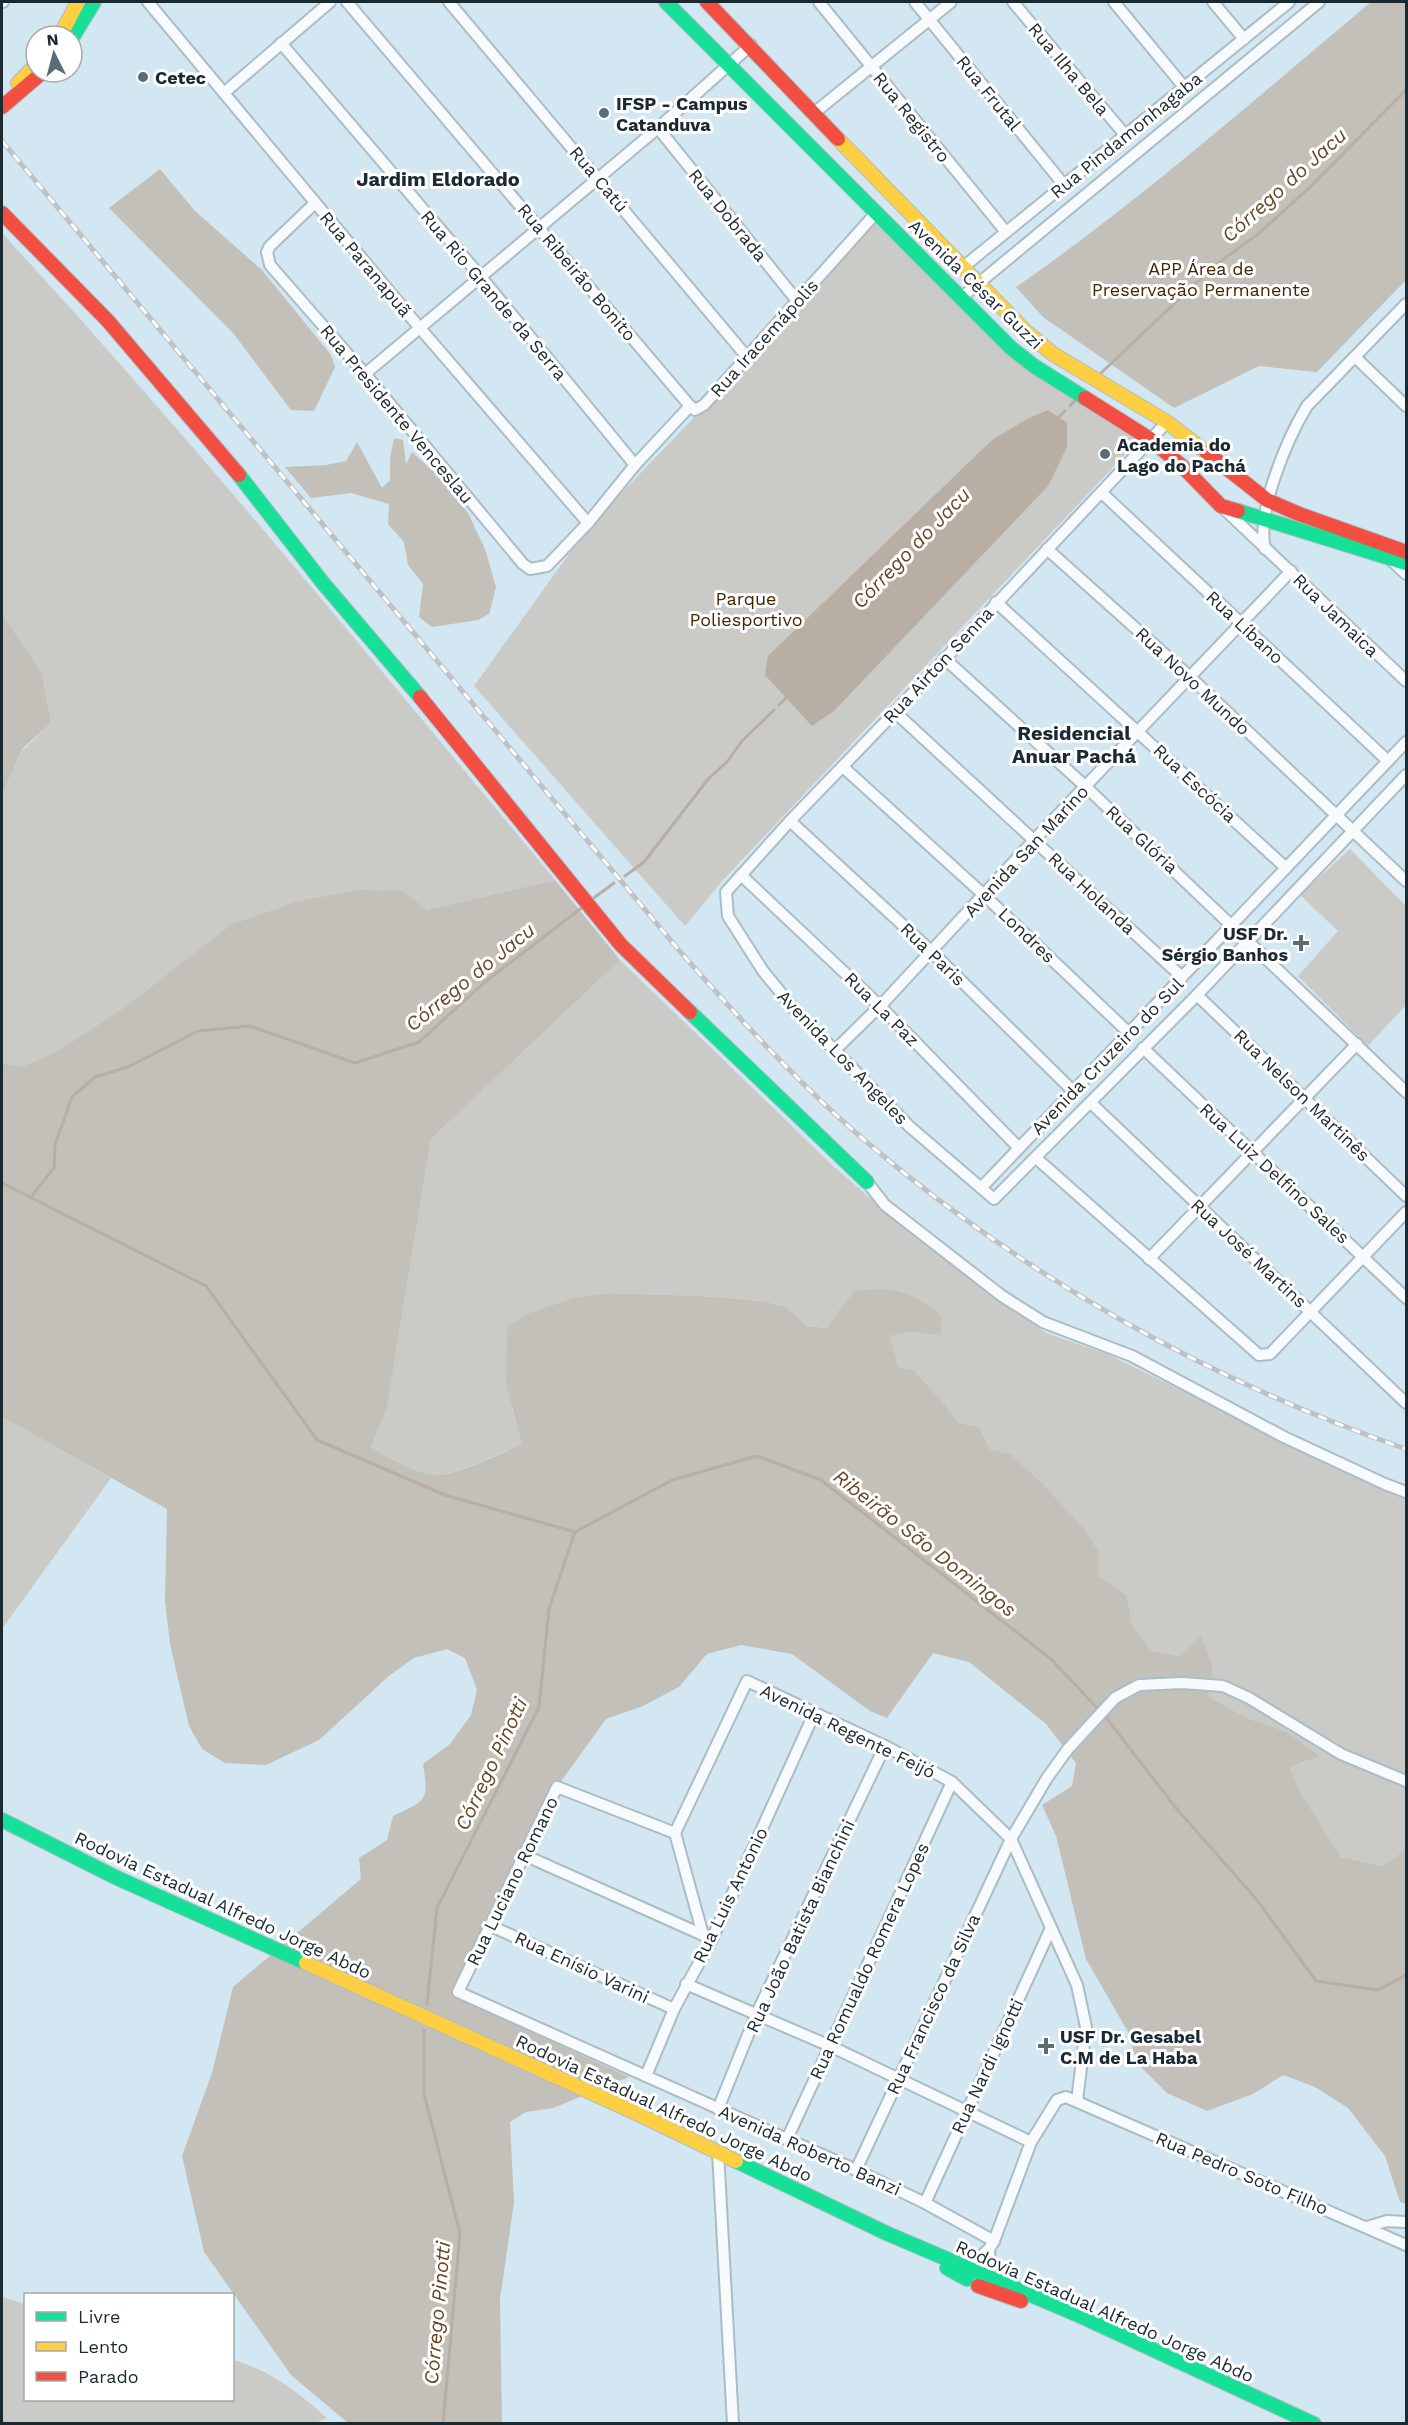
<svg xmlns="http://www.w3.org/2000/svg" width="1408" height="2425" font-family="'Work Sans',sans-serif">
	<rect width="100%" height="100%" fill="#d2e7f2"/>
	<g fill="#cacac7">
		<polygon points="875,223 1015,360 1129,432 1135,438 1135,444 723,880 685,926 474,686 587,529 799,308"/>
		<path d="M2 233C194 441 374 662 555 880L427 910 230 925 125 1007 56 1052 21 1067 2 1063V794L22 751 51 723 42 673 2 614Z"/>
		<polygon points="1350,849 1406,906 1406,1005 1368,1046 1298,976 1338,931 1300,895"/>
		<path d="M620 960 834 1167 884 1210 1046 1333 1107 1354 1394 1494 1406 1498V1849L1383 1866 1341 1857 1298 1791 1290 1768 1308 1761 1285 1731 1247 1718 1209 1697 1213 1666 1188 1648 1179 1656 1151 1650 1132 1624 1127 1596 1099 1576V1552L1086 1531 1035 1476 990 1450 980 1427 959 1423 945 1405 898 1367 889 1336 912 1332 940 1336 941 1314 837 1313 829 1328 807 1326 786 1307 763 1301 702 1296 608 1293 574 1298 512 1408 523 1444C499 1453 464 1472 439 1475 423 1477 385 1456 371 1447L387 1408 431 1139Z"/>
		<polygon points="2,1417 111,1478 2,1629"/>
		<path d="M2 2297 25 2304 26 2400H232L233 2360C270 2370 299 2393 327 2418L312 2424 2 2423Z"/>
	</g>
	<g fill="#c3c0b9">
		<path d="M1371 2H1406V280L1317 372 1259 366 1174 408 1043 317 1016 287C1140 201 1255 99 1371 2Z"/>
		<polygon points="160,169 195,211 262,270 331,355 335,367 314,411 291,410 233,333 109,208"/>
		<polygon points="394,438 403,440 406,464 412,452 435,473 468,513 485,549 496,587 489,614 478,620 432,627 419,617 423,584 408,565 404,542 388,524 389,504 351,493 311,498 285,467 326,465 346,461 357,442 382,488 390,480 390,458"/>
		<polygon points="2,614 42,673 51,723 23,748 2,794"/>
		<path d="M555 880 620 960 431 1139 387 1408 371 1447C385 1456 423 1477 439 1475 464 1472 499 1454 522 1444L506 1383 507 1326 527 1314 574 1298 608 1293 702 1296 763 1301 786 1307 807 1326 828 1328 837 1313 855 1291C896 1287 908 1290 941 1315V1336L912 1332 890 1336 898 1367 913 1370 945 1405 959 1423 980 1427 990 1450 1010 1454 1042 1483 1086 1531 1099 1552V1576L1127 1596 1132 1624 1151 1650 1179 1656 1201 1635 1213 1666 1209 1697 1247 1718 1285 1731 1319 1756 1290 1768 1299 1791 1341 1857 1383 1866 1406 1849V2204L1400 2202 1385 2156 1348 2108 1315 2087 1283 2075 1253 2094 1207 2111 1167 2093 1137 2063 1128 2032 1086 1959 1056 1836 1042 1805 1072 1786 1076 1763 1046 1724 969 1662 933 1653 887 1718 870 1711 792 1654 741 1645 707 1654 679 1687 643 1706 606 1719 557 1787 458 1992 464 2001 629 2077 553 2108 526 2112 510 2122 514 2203 500 2299 502 2423H348L291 2375 204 2252 182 2156 212 2073 233 1987 361 1879 359 1858 387 1840 393 1816C427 1800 429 1801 423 1764L450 1744 471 1715 477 1690 465 1658 447 1649 414 1658 390 1675 319 1740 266 1765 225 1763 202 1749 189 1726 170 1644 165 1601 167 1509 2 1417V1063L21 1067 56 1052 125 1007 230 925 299 901 359 890 402 891 427 910Z"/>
	</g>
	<polygon fill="#b8aea3" points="1048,410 1067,423 1067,447 1048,486 834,711 812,726 765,675 768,656 992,440 1027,419"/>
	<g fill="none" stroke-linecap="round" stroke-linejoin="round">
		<g stroke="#b8aea3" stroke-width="3">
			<polyline points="1101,373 1213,267 1258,234 1307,190 1406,90"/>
			<polyline points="1070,406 1076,399"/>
			<polyline points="1058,418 1065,411"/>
			<polyline points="779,705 788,696"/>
			<polyline points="625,876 644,862 709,778 727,762 742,741 774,710"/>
			<polyline points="591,900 614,883"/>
			<polyline points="2,1183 206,1286 317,1440 445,1495 575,1532 672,1480 757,1456 821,1480 1051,1659 1099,1710"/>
			<polyline points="30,1198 54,1168 55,1145 72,1097 95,1077 128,1067 198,1031 250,1026 355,1063 419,1042 485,982 584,906"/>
			<polyline points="1104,1715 1176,1808 1257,1900 1316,1981 1378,1990 1406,1975"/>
			<polyline points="427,2004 437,1908 539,1707 549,1609 575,1532"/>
			<polyline points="424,2030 424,2094 460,2233 443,2424"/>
		</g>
		<defs>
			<g id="street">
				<polyline points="2,2 3,2"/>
				<polyline points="148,2 419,327 588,523"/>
				<polyline points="347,2 690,406"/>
				<polyline points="449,2 747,357"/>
				<polyline points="819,2 1006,232"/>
				<polyline points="915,2 1064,185"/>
				<polyline points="1013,2 1126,136"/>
				<polyline points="1114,2 1184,87"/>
				<polyline points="1213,2 1244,39"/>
				<polyline points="281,43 481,277 635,465"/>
				<polyline points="225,92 330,2"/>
				<polyline points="814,113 951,2"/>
				<polyline points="658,128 798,302"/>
				<polyline points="315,203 270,246 267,252 270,265 365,374 523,564 530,569 547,566 588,523 635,465 690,406 695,410 704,405 876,213"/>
				<polyline points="962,268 1289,2"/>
				<polyline points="962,297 1319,2"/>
				<polyline points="1355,357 1406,406"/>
				<polyline points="365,374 658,128 751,45"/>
				<polyline points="1167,422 895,712 790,821 726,892 728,916 763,971 794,1009 910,1127 994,1199 1197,995 1406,775"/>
				<polyline points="1102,493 1388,761"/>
				<polyline points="1222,507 1406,681"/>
				<polyline points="1047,549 1190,677 1406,881"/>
				<path d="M1265 549C1256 512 1287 439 1307 406L1406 304"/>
				<polyline points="1391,560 1406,574"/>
				<polyline points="996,602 1286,868"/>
				<polyline points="944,658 1086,787 1406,1092"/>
				<polyline points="895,712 1182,977"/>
				<polyline points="843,767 984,895 1129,1033"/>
				<polyline points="790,821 932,952 1073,1091"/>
				<polyline points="741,875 880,1006 1019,1148"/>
				<polyline points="1197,995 1406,1196"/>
				<polyline points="1143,1048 1406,1298"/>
				<polyline points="834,1051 884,1002 1035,839 1291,571"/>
				<polyline points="1091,1103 1406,1403"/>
				<polyline points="1036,1158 1259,1355 1270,1354 1406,1212"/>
				<polyline points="867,1182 885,1205 1002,1296 1043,1322 1132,1356 1284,1437 1385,1484 1406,1492"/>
				<polyline points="981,1188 1406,742"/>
				<polyline points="1149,1259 1357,1044"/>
				<polyline points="675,1833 557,1787 458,1992 856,2170 925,2203 994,2241"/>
				<polyline points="675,1833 747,1681 885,1746 952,1782 1011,1839 1077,1985 1086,2027 1077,2101"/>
				<polyline points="675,1833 703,1935"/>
				<polyline points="524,1855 712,1939"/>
				<polyline points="491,1926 674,2009"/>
				<polyline points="686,1984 830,2046 1031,2142"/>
				<polyline points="646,2076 674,2009 712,1939 814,1714"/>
				<polyline points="718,2109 756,2015 885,1746"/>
				<polyline points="787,2139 952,1782"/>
				<polyline points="718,2152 733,2424"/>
				<polyline points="856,2170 1011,1839 1047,1778 1068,1749 1115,1698 1139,1685 1182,1683 1223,1686 1249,1698 1341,1754 1406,1781"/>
				<polyline points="925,2203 1051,1928"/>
				<polyline points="1367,2227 1387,2221 1406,2222"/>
				<polyline points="966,2273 967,2269 989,2249 994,2241 1031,2142 1057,2100 1066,2097 1406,2245"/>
				<polyline points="987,2281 990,2274 989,2249"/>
			</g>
			<g id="fast">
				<polyline points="666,2 1011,348 1034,366 1085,398"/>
				<polyline points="72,38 94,2"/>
				<polyline points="239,475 323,583 420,697"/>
				<polyline points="1238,511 1406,563"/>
				<polyline points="690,1012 867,1182"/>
				<polyline points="2,1820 115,1877 306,1963"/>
				<polyline points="736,2161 886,2233 1078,2315 1314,2424"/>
				<polyline points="947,2268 967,2279"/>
			</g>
			<g id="slow">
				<polyline points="60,36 78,2"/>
				<polyline points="18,83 36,65"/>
				<polyline points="838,139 1025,331 1053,354 1167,422 1206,452"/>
				<polyline points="306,1963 636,2113 736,2161"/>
			</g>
			<g id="jam">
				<polyline points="707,2 838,139"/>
				<polyline points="2,107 43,72"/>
				<polyline points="2,213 108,321 239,475"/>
				<polyline points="1085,398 1150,439 1182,466 1221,506 1238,511"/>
				<polyline points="1206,452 1267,500 1299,514 1406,552"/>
				<polyline points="420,697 621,945 690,1012"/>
				<polyline points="978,2286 1021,2301"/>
			</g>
		</defs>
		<use href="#street" stroke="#acbcc4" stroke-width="14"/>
		<use href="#fast" stroke="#acbcc4" stroke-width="16"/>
		<use href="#slow" stroke="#acbcc4" stroke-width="16"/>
		<use href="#jam" stroke="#acbcc4" stroke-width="16"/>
		<use href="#street" stroke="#f8fbfd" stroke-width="10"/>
		<use href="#fast" stroke="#16e098" stroke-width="14"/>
		<use href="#slow" stroke="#ffcf43" stroke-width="14"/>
		<use href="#jam" stroke="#f24e42" stroke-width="14"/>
		<defs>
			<path id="rail" d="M2 141 683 955C740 1019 798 1083 863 1139 1022 1275 1209 1381 1406 1449"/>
		</defs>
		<use href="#rail" stroke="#bdc2c5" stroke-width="5"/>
		<use href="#rail" stroke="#fff" stroke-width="3" stroke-dasharray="9" stroke-linecap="butt"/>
	</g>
	<g fill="#5a6c74" stroke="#fff" stroke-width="2">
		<circle cx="143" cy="77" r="6"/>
		<circle cx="604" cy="113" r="6"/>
		<circle cx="1105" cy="454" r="6"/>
		<path d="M1298 934h6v6h6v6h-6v6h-6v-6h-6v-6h6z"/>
		<path d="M1043 2037h6v6h6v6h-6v6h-6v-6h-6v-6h6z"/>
	</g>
	<g text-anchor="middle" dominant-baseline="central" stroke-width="6" stroke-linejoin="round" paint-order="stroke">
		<g font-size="18" fill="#1a2a30" stroke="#fff">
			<text transform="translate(1069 69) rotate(50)">Rua Ilha Bela</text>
			<text transform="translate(989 93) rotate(51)">Rua Frutal</text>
			<text transform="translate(912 117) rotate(51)">Rua Registro</text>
			<text transform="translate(1126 135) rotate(-39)">Rua Pindamonhagaba</text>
			<text transform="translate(599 179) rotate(50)">Rua Catú</text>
			<text transform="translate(728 215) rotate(51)">Rua Dobrada</text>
			<text transform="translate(366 264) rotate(50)">Rua Paranapuã</text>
			<text transform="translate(577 272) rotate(50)">Rua Ribeirão Bonito</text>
			<text transform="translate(976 284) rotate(44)">Avenida César Guzzi</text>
			<text transform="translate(494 295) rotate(50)">Rua Rio Grande da Serra</text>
			<text transform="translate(764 338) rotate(-48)">Rua Iracemápolis</text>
			<text transform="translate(397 414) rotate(50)">Rua Presidente Venceslau</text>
			<text transform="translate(1336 615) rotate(44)">Rua Jamaica</text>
			<text transform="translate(1245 627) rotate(43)">Rua Líbano</text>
			<text transform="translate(938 665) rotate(-47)">Rua Airton Senna</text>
			<text transform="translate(1193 681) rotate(43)">Rua Novo Mundo</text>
			<text transform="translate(1195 783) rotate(43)">Rua Escócia</text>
			<text transform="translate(1142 839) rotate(43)">Rua Glória</text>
			<text transform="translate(1026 851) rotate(-47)">Avenida San Marino</text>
			<text transform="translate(1092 893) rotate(43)">Rua Holanda</text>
			<text transform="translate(1027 935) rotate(44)">Londres</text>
			<text transform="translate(933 954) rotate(44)">Rua Paris</text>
			<text transform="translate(882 1009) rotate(45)">Rua La Paz</text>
			<text transform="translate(1107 1056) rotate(-46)">Avenida Cruzeiro do Sul</text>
			<text transform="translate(843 1057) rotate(46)">Avenida Los Angeles</text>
			<text transform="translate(1302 1095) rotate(44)">Rua Nelson Martinês</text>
			<text transform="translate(1275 1173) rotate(43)">Rua Luiz Delfino Sales</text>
			<text transform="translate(1249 1253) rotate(43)">Rua José Martins</text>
			<text transform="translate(848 1731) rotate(26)">Avenida Regente Feijó</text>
			<text transform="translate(512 1881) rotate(-64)">Rua Luciano Romano</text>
			<text transform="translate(730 1895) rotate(-64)">Rua Luis Antonio</text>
			<text transform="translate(223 1905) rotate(25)">Rodovia Estadual Alfredo Jorge Abdo</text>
			<text transform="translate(800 1926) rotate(-65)">Rua João Batista Bianchini</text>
			<text transform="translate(869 1961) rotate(-65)">Rua Romualdo Romera Lopes</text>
			<text transform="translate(582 1967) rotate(25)">Rua Enísio Varini</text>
			<text transform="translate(933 2004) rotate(-65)">Rua Francisco da Silva</text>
			<text transform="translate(987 2066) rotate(-65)">Rua Nardi Ignotti</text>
			<text transform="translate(664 2108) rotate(25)">Rodovia Estadual Alfredo Jorge Abdo</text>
			<text transform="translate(810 2150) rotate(24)">Avenida Roberto Banzi</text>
			<text transform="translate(1242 2173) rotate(23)">Rua Pedro Soto Filho</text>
			<text transform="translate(1105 2311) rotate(24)">Rodovia Estadual Alfredo Jorge Abdo</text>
		</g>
		<g font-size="18" font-weight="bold" fill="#1a2a30" stroke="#fff" text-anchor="start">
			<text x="155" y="77">Cetec</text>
			<text x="616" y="103">IFSP - Campus<tspan x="616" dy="21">Catanduva</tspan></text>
			<text x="1117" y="444">Academia do<tspan x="1117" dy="21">Lago do Pachá</tspan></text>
			<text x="1288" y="933" text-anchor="end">USF Dr.<tspan x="1288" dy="21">Sérgio Banhos</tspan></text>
			<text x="1060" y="2036">USF Dr. Gesabel<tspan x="1060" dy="21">C.M de La Haba</tspan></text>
		</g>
		<g font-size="18" fill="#462500" stroke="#fff">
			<text x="1201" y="268">APP Área de<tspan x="1201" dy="21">Preservação Permanente</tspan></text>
			<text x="746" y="598">Parque<tspan x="746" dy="21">Poliesportivo</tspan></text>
		</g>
		<g font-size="20" font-weight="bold" fill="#1a2a30" stroke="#fff">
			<text x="438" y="179">Jardim Eldorado</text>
			<text x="1074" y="733">Residencial<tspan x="1074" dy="23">Anuar Pachá</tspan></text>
		</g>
		<g font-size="20" font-style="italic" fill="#694521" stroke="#fff">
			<text transform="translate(1284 185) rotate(-42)">Córrego do Jacu</text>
			<text transform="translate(911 548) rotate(-46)">Córrego do Jacu</text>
			<text transform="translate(470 977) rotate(-39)">Córrego do Jacu</text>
			<text transform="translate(925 1543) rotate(38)">Ribeirão São Domingos</text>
			<text transform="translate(491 1764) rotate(-65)">Córrego Pinotti</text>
			<text transform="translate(437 2313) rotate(-85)">Córrego Pinotti</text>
		</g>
	</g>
	<rect width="1408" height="2425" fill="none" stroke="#1a2a30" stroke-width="6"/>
	<rect x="24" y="2293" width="210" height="108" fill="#ffffff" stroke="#a3aaac" stroke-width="1.5"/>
	<rect x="36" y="2312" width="30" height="9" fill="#16e098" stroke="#a3aaac" stroke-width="1.5"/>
	<text x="78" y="2323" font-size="18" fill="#1a2a30">Livre</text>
	<rect x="36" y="2342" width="30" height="9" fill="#ffcf43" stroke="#a3aaac" stroke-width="1.5"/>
	<text x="78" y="2353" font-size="18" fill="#1a2a30">Lento</text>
	<rect x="36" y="2372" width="30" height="9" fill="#f24e42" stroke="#a3aaac" stroke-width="1.5"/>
	<text x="78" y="2383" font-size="18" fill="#1a2a30">Parado</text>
	<g transform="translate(54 54) rotate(354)"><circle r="28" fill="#ffffff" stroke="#a3aaac" stroke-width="1.5"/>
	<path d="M0-4.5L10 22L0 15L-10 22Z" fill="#5a6c74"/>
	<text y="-9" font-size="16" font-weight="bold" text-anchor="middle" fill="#1a2a30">N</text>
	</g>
</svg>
